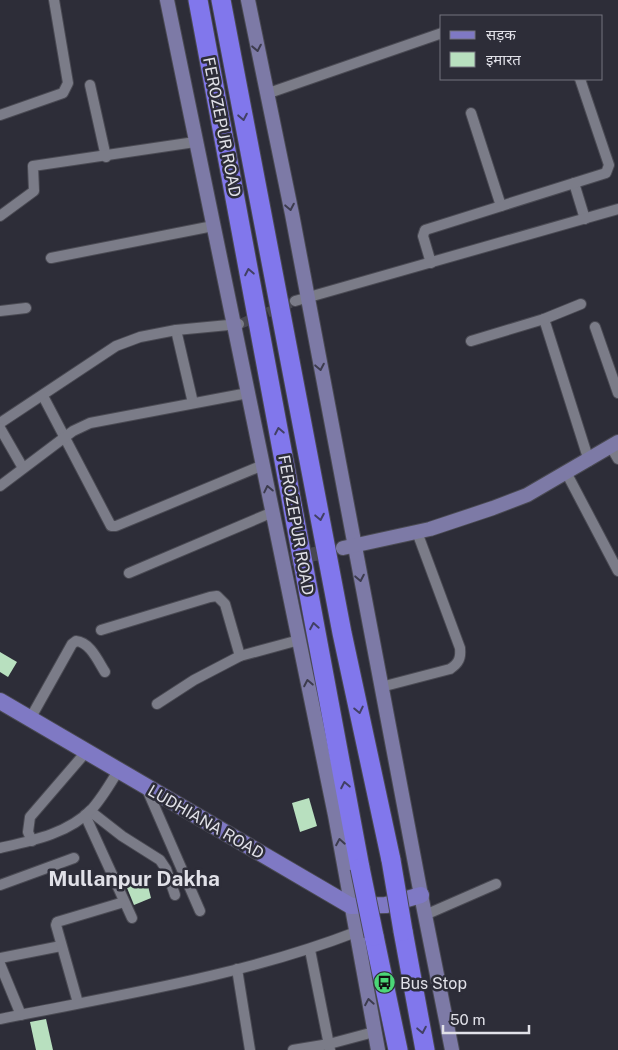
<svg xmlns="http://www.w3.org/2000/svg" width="618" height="1050" font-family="'Public Sans','Noto Sans Devanagari',sans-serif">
	<rect width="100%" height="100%" fill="#2d2d38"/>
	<g fill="#b8e0bf">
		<polygon points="0,652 17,662 8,677 0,672"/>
		<polygon points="309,798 317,826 300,832 292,803"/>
		<polygon points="145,874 151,898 134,905 125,883"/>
		<polygon points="46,1019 53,1050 36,1050 30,1022"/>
	</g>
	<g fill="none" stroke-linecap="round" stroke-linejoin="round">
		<polyline stroke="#484852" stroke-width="10" stroke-dasharray="10 5" stroke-linecap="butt" points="240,324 295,301"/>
		<polyline stroke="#484852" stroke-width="14" stroke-dasharray="14 7" stroke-linecap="butt" points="291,559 334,550"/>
		<defs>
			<g id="street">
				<polyline points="90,85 106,157"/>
				<polyline points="266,94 442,33"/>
				<polyline points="471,113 501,206"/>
				<polyline points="0,115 63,93 68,83 54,0"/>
				<polyline points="574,183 585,219"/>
				<polyline points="0,216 34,191 33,166 195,142"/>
				<polyline points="51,258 213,226"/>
				<polyline points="431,263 423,236 425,230 606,173 609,165 580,79"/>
				<polyline points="295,301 618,209"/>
				<polyline points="581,304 544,319 589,461"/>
				<polyline points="0,311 26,308"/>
				<polyline points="595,327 618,393"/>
				<polyline points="176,330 193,403"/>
				<polyline points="471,341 544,319"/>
				<polyline points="43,396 111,526 116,526 263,465"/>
				<polyline points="0,423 116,346 140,337 176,330 239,324"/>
				<polyline points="0,428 23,468"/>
				<polyline points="611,447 618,459"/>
				<polyline points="567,474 618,571"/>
				<polyline points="0,486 73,431 90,423 248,393"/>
				<polyline points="129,573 273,512"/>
				<polyline points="101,630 210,597 217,596 225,604 240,656"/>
				<path d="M381 687 450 669C459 663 461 658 460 648L417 532"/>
				<polyline points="157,704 194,680 240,656 299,640"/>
				<path d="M30 719 72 644 76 641C90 642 98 661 105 672"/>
				<polyline points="146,787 200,911"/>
				<polyline points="90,811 122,836 160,860 166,869 175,895"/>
				<polyline points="85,815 132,918"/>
				<polyline points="32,841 28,832 30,817 86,752"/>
				<path d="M0 848C31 841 68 834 92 809 102 798 110 784 118 771"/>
				<polyline points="0,885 74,858"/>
				<polyline points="425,915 496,884"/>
				<polyline points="310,950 330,1050"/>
				<polyline points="0,958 61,946"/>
				<polyline points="0,964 21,1015"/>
				<polyline points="237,969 250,1050"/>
				<polyline points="78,1003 56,925 57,922 124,902"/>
				<path d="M0 1019C119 995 242 976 356 932"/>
				<polyline points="293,1050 329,1044 374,1032"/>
			</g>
			<g id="secondary">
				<polyline points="167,0 335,815 378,1050"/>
				<polyline points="248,0 292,214 421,895 452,1050"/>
				<polyline points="343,548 430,529 493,508 527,495 618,442"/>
			</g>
			<polyline id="primary" points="0,701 351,906 386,905 421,895"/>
			<g id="highway">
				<polyline points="198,0 360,868"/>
				<polyline points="221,0 342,633 391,860"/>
				<polyline points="403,931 425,1050"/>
				<polyline points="374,936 398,1050"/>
			</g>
		</defs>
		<use href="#street" stroke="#4a4a53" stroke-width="12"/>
		<use href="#secondary" stroke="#4a4a53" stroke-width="16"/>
		<use href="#primary" stroke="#4a4a53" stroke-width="18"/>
		<use href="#highway" stroke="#4a4a53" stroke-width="21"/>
		<use href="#street" stroke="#7b7c88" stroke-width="10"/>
		<use href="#secondary" stroke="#7d7aa6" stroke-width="14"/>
		<use href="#primary" stroke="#7f79c4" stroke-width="16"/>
		<use href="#highway" stroke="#8177ec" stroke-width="19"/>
		<defs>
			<g id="highway-bridge">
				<polyline points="391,860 403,931"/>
				<polyline points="360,868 374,936"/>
			</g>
		</defs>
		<use href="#highway-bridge" stroke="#4a4a53" stroke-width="21" stroke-linecap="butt"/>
		<use href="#highway-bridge" stroke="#8177ec" stroke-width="19"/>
	</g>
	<defs><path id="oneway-chevron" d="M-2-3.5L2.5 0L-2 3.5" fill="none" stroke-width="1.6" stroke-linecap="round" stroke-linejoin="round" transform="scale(1.25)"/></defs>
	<g stroke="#3d3c4e">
		<use href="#oneway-chevron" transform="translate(257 48) rotate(79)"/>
		<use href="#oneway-chevron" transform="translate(290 207) rotate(79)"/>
		<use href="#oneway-chevron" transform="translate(320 367) rotate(79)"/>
		<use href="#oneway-chevron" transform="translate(268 489) rotate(-102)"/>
		<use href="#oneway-chevron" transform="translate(360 578) rotate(79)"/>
		<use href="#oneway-chevron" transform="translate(308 683) rotate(-101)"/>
		<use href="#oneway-chevron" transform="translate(340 842) rotate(-100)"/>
		<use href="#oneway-chevron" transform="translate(369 1002) rotate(-100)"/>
	</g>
	<g stroke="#424065">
		<use href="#oneway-chevron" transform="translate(243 117) rotate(79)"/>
		<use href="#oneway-chevron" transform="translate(249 272) rotate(-101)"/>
		<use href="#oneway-chevron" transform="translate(279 431) rotate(-101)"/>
		<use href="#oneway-chevron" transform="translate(320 517) rotate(79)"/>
		<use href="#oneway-chevron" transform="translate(314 626) rotate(-100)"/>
		<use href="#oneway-chevron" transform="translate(359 710) rotate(78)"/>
		<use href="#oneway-chevron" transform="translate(345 785) rotate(-101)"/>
		<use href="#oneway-chevron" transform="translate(422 1030) rotate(79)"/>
	</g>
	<defs>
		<symbol id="bus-disc" viewBox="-11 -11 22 22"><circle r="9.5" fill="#4bd677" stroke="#2d2d38"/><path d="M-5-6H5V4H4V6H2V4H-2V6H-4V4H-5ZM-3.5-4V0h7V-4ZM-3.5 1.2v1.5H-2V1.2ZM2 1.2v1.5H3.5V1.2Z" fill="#111"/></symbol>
	</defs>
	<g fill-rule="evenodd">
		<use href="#bus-disc" x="372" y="970" width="25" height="25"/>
	</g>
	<g text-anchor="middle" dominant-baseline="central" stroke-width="5" stroke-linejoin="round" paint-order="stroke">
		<g font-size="16" fill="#e1e1e8" stroke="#2d2d38">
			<text transform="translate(222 127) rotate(79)">FEROZEPUR ROAD</text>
			<text transform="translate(296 525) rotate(80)">FEROZEPUR ROAD</text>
			<text transform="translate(206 822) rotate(30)">LUDHIANA ROAD</text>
		</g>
		<g font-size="16" fill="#e1e1e8" stroke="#2d2d38" text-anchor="start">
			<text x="400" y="983">Bus Stop</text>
		</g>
		<g font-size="21" font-weight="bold" fill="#e1e1e8" stroke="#2d2d38">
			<text x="134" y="878">Mullanpur Dakha</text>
		</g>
	</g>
	<rect x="440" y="15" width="162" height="65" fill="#2d2d38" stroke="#75757e"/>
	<rect x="450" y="31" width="25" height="8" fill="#7f79c4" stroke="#75757e"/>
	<text x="486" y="40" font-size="15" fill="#e1e1e8">सड़क</text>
	<rect x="450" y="52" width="25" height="15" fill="#b8e0bf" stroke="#75757e"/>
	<text x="486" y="65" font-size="15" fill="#e1e1e8">इमारत</text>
	<path d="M443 1025v8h86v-8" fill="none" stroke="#e1e1e8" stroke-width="2.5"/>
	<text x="450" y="1025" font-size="15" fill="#e1e1e8" stroke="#2d2d38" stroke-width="4" paint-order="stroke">50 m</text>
</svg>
